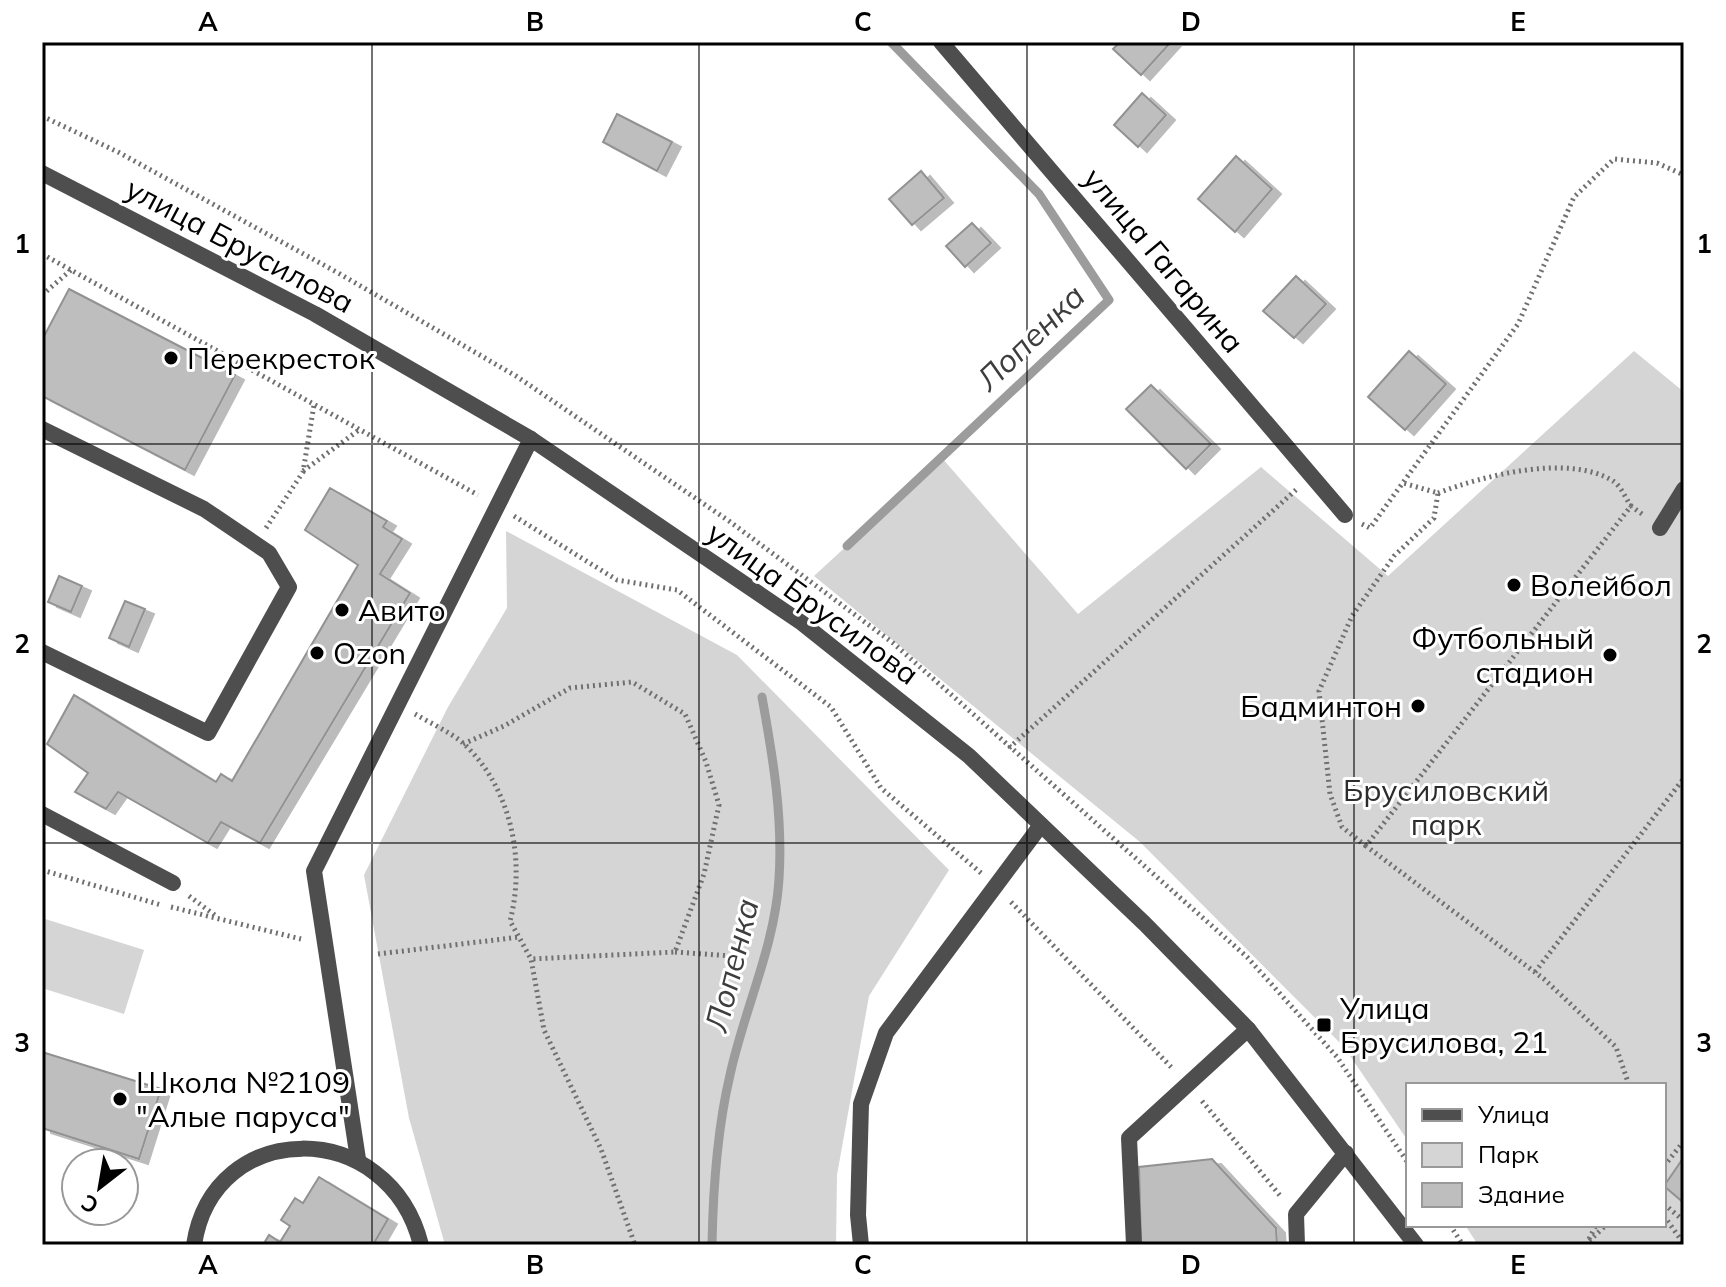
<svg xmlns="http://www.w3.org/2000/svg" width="1726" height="1287" font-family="Mulish,sans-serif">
	<defs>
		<filter id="shadow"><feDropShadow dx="9" dy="5" stdDeviation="0" flood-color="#0004"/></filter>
	</defs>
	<rect width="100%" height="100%" fill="#fff"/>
	<g fill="#d5d5d5">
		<polygon points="1634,351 1684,392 1684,1245 1478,1245 1465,1225 1664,1225 1664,1085 1408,1085 1408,1141 1344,1047 1140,842 814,576 942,458 1078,614 1261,467 1388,576"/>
		<polygon points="506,531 737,655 949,870 869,996 837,1175 836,1245 445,1245 409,1118 364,875 448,707 507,608"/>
		<polygon points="42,918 144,950 124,1014 42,988"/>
	</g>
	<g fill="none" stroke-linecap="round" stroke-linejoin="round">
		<g stroke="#9c9c9c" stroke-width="9">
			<polyline points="847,546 1109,300 1039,194 891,42"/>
			<path d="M712 1245C713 1189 717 1130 730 1075 744 1010 775 946 779 879 783 817 773 758 762 697"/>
		</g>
	</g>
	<g fill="#bebebe" stroke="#929292" stroke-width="2" filter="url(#shadow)">
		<polygon points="1120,42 1171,42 1141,75 1113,49"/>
		<polygon points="1142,93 1166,115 1138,147 1114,125"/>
		<polygon points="617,114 672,142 657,171 603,142"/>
		<polygon points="1236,156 1272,189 1235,232 1198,199"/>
		<polygon points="921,171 944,198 912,225 889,199"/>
		<polygon points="972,223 991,243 965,267 946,246"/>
		<polygon points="1296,276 1326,304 1294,338 1263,311"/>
		<polygon points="69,289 235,375 185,470 42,396 42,340"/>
		<polygon points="1409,351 1446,384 1405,430 1368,397"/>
		<polygon points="1151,385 1211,444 1186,469 1126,409"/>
		<polygon points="330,488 387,521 383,527 402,539 380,574 410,593 260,843 221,822 208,843 118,792 106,809 75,792 88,773 47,744 74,695 216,782 221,774 232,781 358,565 305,530"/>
		<polygon points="59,576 82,586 71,612 48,602"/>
		<polygon points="125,601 145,609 129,647 109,638"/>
		<polygon points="42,1052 161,1089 139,1159 42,1128"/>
		<polygon points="1684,1157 1684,1203 1664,1186"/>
		<polygon points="1212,1159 1276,1228 1277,1245 1141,1245 1139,1167"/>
		<polygon points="319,1177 388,1219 373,1245 263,1245 269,1235 280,1242 290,1226 281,1220 295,1198 303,1203"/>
	</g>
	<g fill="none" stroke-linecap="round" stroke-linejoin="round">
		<g stroke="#707070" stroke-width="5" stroke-dasharray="2 4" stroke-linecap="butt">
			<polyline points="42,116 118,152 340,274 516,376 729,521 893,643 1247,957 1337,1057 1408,1163"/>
			<polyline points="42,254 478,495"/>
			<polyline points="42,295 71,270"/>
			<polyline points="303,471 359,430"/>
			<path d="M1438 493C1483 476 1568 453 1613 481 1621 486 1626 499 1631 506"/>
			<polyline points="514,516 617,580 677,590 831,707 881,788 981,873"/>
			<polyline points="1362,524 1370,528 1518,324 1574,197 1614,159 1657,163 1684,175"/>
			<polyline points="266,528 303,472 314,405"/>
			<path d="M415 714C430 723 450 732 463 743 511 787 526 860 510 921L531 959 544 1030 601 1149 635 1245"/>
			<polyline points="463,744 504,726 570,688 632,682 685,714 706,762 719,805 704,874 675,952 531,959"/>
			<polyline points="1009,748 1297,489"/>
			<polyline points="1366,846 1342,827 1330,794 1319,691 1352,616 1394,556 1434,518 1438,493 1403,483"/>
			<polyline points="42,870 161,905"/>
			<polyline points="189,896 216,916"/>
			<polyline points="1011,902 1174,1070"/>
			<polyline points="171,907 301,939"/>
			<polyline points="675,952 746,957"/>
			<polyline points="378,954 520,937"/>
			<polyline points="1535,972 1684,778"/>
			<polyline points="1629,1085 1616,1047 1544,979 1366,846 1631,506 1642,514"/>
			<polyline points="1202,1101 1282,1198"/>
			<polyline points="1664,1166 1684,1141"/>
			<polyline points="1664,1204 1684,1221"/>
			<polyline points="1664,1216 1684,1244"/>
			<polyline points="1450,1225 1463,1245"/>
			<polyline points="1589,1239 1596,1225"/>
			<polyline points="1585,1245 1606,1225"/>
		</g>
		<g stroke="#4e4e4e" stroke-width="16">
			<polyline points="42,429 204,509 269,553 289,587 208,733 42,652"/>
			<polyline points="42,814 173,883"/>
			<polyline points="358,1159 314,871 531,439"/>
			<path d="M194 1245C213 1117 389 1116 421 1245"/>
			<polyline points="861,1245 858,1215 861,1104 886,1033 1041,825"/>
			<polyline points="1134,1245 1129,1138 1248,1029"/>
			<polyline points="1297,1245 1296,1214 1346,1153"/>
		</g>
		<g stroke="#4e4e4e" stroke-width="16">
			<polyline points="941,42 1345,515"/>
			<polyline points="1660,528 1684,489"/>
		</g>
		<polyline stroke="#4e4e4e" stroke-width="16" points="42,173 315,314 531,439 802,623 969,756 1145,924 1248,1029 1416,1245"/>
	</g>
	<path fill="none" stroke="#000" stroke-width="2" stroke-opacity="0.55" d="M372 42V1245M699 42V1245M1027 42V1245M1354 42V1245M42 444H1684M42 843H1684"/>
	<g fill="#000" stroke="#fff" stroke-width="3">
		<circle cx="171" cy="358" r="8"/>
		<circle cx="1514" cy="585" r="8"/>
		<circle cx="342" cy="610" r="8"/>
		<circle cx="317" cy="653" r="8"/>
		<circle cx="1610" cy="655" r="8"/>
		<circle cx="1418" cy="706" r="8"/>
		<rect x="1316" y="1017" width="16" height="16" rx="4"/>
		<circle cx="120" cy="1099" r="8"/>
	</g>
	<g text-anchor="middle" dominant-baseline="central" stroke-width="6" stroke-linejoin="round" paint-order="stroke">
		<g font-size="30" fill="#000" stroke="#fff">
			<text transform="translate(240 245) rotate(28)">улица Брусилова</text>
			<text transform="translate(1164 260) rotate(50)">улица Гагарина</text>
			<text transform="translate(813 603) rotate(36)">улица Брусилова</text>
		</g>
		<g font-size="30" fill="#000" stroke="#fff" text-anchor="start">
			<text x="187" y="358">Перекресток</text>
			<text x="1530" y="585">Волейбол</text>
			<text x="358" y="610">Авито</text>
			<text x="1594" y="638" text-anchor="end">Футбольный<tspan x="1594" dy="34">стадион</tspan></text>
			<text x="333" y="653">Ozon</text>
			<text x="1402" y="706" text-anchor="end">Бадминтон</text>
			<text x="1340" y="1008">Улица<tspan x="1340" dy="34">Брусилова, 21</tspan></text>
			<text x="136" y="1082">Школа №2109<tspan x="136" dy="34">"Алые паруса"</tspan></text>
		</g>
		<g font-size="30" fill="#2c2c2c" stroke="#fff">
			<text x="1446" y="790">Брусиловский<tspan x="1446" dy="34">парк</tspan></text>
		</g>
		<g font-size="32" font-style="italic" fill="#3d3d3d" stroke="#fff">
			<text transform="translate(1030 337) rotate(-44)">Лопенка</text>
			<text transform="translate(731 965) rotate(-76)">Лопенка</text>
		</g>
	</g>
	<rect width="1726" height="1287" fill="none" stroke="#ffffff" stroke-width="88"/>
	<rect x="1406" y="1083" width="260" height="144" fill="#ffffff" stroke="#999999" stroke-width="2"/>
	<rect x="1422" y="1109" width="40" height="12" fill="#4e4e4e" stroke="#999999" stroke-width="2"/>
	<text x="1478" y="1123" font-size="24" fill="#000000">Улица</text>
	<rect x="1422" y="1143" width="40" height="24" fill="#d5d5d5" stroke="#999999" stroke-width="2"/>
	<text x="1478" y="1163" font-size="24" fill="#000000">Парк</text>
	<rect x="1422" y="1183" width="40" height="24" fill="#bebebe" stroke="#999999" stroke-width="2"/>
	<text x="1478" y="1203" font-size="24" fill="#000000">Здание</text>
	<g transform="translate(100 1187) rotate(211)"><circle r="38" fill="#ffffff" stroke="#999999" stroke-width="2"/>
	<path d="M0-6L14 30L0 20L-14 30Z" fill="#000000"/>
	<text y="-12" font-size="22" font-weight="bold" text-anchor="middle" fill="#000000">С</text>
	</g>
	<rect x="44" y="44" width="1638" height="1199" fill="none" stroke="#000" stroke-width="3"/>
	<g font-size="26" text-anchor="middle" font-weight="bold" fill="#000">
		<text x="208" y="31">A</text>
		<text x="535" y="31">B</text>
		<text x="863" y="31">C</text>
		<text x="1191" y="31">D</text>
		<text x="1518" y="31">E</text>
		<text x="22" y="253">1</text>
		<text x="1704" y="253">1</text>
		<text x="22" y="653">2</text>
		<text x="1704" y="653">2</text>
		<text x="22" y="1052">3</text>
		<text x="1704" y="1052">3</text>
		<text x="208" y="1274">A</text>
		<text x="535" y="1274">B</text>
		<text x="863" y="1274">C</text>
		<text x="1191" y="1274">D</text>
		<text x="1518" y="1274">E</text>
	</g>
</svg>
